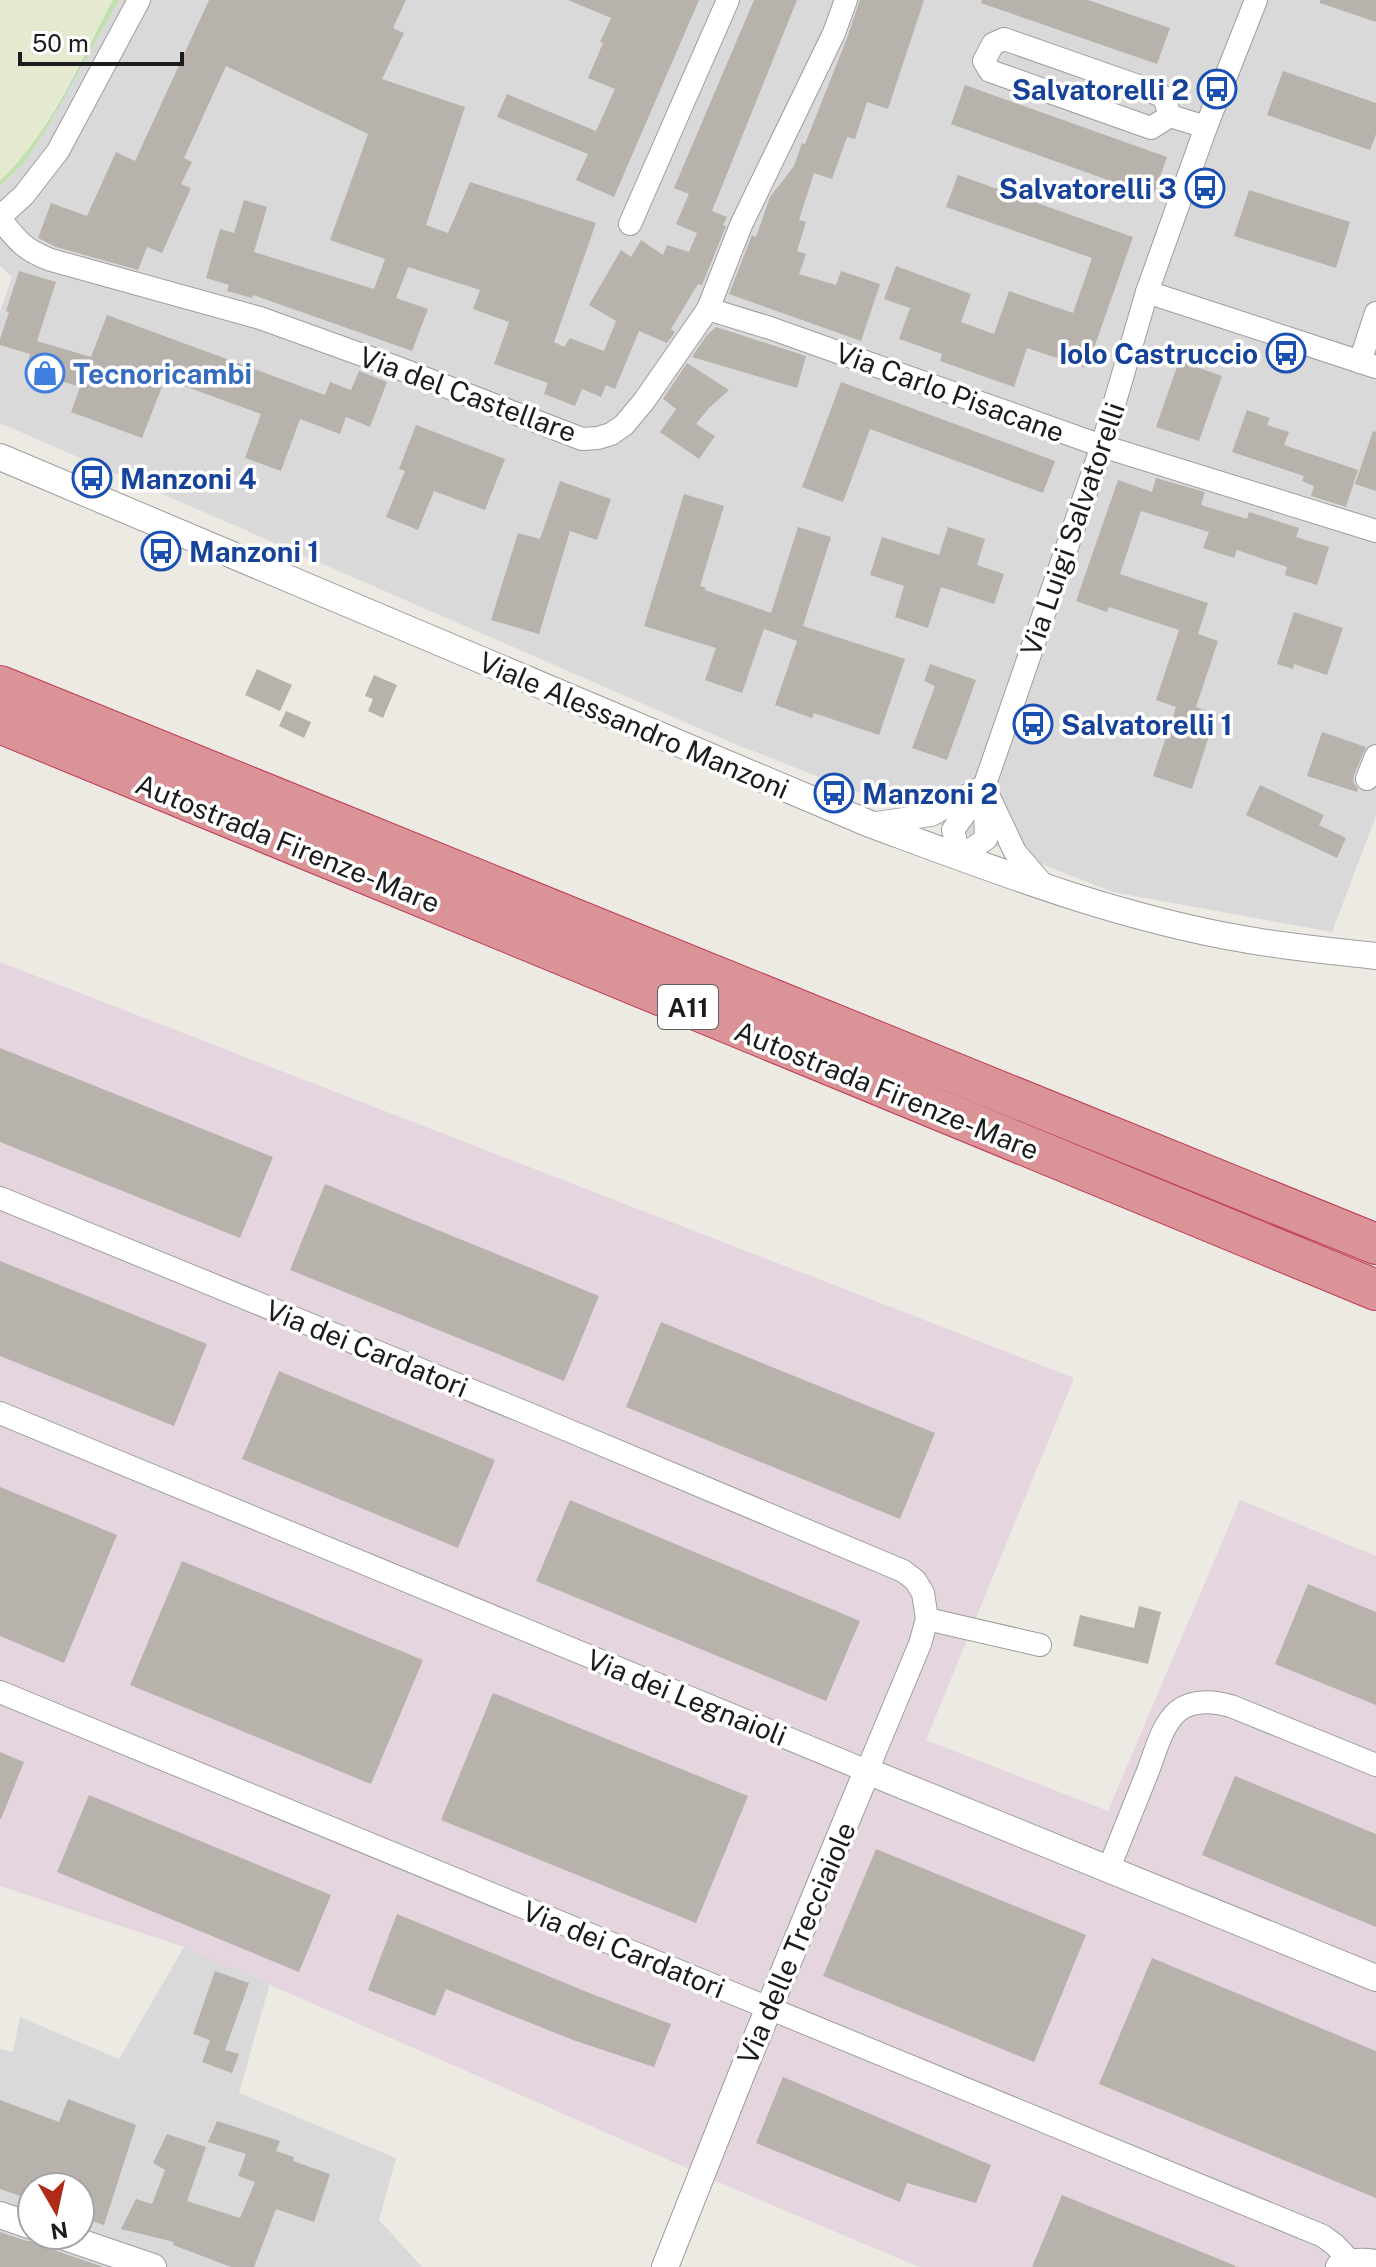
<svg xmlns="http://www.w3.org/2000/svg" width="1376" height="2267" font-family="'Public Sans',sans-serif">
	<rect width="100%" height="100%" fill="#eceae2"/>
	<g fill="#dad9d9" fill-rule="evenodd">
		<polygon points="119,0 1376,0 1376,816 1332,932 1113,892 735,744 0,423 0,312 12,277 0,266 0,186 23,164 46,130"/>
		<path d="M184 1947 270 1983 239 2093 396 2158 379 2220 422 2267H0V2049L13 2052 20 2017 119 2059ZM32 2187H80V2235H32Z"/>
	</g>
	<polygon fill="#e4d5df" points="0,962 1074,1378 926,1740 1108,1811 1240,1500 1376,1556 1376,2267 919,2267 746,2194 184,1947 0,1886"/>
	<polygon fill="#e4e9d0" points="0,0 113,0 42,130 20,162 0,181"/>
	<path fill="#c0e0ae" d="M113 0H119L46 130 23 164 0 186V181C51 133 80 61 113 0Z"/>
	<g fill="#b8b2ac">
		<polygon points="209,0 406,0 393,28 404,33 382,79 465,107 426,225 448,233 470,182 596,223 554,342 564,347 570,338 604,351 616,321 589,305 621,250 631,257 641,240 663,255 667,245 689,252 697,233 676,224 689,194 674,188 754,0 797,0 712,211 727,217 723,225 726,226 702,285 698,284 671,329 675,332 667,343 639,331 615,389 606,385 601,397 582,389 575,406 544,394 548,383 494,364 509,322 473,309 480,290 408,267 396,298 428,309 412,351 253,295 252,298 227,291 229,285 206,278 220,229 234,233 244,200 267,207 254,252 374,289 385,259 330,240 368,134 226,66 184,158 192,162 181,184 191,188 162,253 147,247 138,270 56,247 38,238 51,203 87,216 116,152 135,161"/>
		<polygon points="568,0 699,0 614,197 576,180 588,154 497,117 507,94 596,131 615,89 588,78 603,43 600,42 611,18"/>
		<polygon points="860,0 924,0 888,109 867,102 855,139 847,137 832,179 814,173 799,220 806,222 797,251 806,254 799,274 836,285 841,271 880,284 861,341 729,294 752,235 756,237 770,197 794,166 802,143 805,144 847,38"/>
		<polygon points="982,0 1088,0 1170,28 1157,64 981,3"/>
		<polygon points="1320,0 1376,0 1376,22 1320,3"/>
		<polygon points="1283,71 1376,103 1376,134 1370,150 1267,115"/>
		<polygon points="965,85 1167,157 1153,196 951,124"/>
		<polygon points="958,175 1133,237 1087,368 1027,348 1014,387 940,361 942,354 899,339 910,308 884,299 896,266 971,294 961,322 994,334 1009,291 1073,313 1092,258 946,207"/>
		<polygon points="1249,190 1350,222 1336,268 1234,236"/>
		<polygon points="19,271 56,282 37,341 91,357 107,315 325,395 330,382 351,390 359,371 387,382 370,427 346,417 340,434 300,419 281,471 245,458 261,414 165,379 142,438 71,412 80,387 26,370 30,354 0,345 0,339 9,312 6,311"/>
		<polygon points="716,327 806,356 797,388 692,357 706,336"/>
		<polygon points="1179,361 1222,376 1199,441 1156,427"/>
		<polygon points="687,363 729,390 709,408 696,424 715,436 699,459 660,432 676,409 663,399"/>
		<polygon points="841,382 1055,461 1043,493 870,429 843,502 802,487"/>
		<polygon points="1247,410 1270,418 1267,425 1289,432 1284,445 1358,470 1346,507 1311,496 1314,486 1302,481 1304,476 1232,452"/>
		<polygon points="416,425 505,459 485,510 434,491 418,530 386,517 405,471 399,469"/>
		<polygon points="1373,431 1376,432 1376,491 1355,484"/>
		<polygon points="1156,478 1205,492 1201,505 1247,519 1249,512 1299,528 1296,537 1329,547 1317,585 1285,575 1287,567 1237,550 1234,558 1203,548 1209,532 1141,511 1120,574 1208,603 1198,634 1218,641 1196,707 1216,714 1192,789 1153,776 1176,707 1156,700 1179,630 1109,607 1107,612 1076,601 1118,480 1152,492"/>
		<polygon points="560,481 611,499 597,540 570,531 539,634 491,620 518,533 540,539"/>
		<polygon points="684,494 724,506 700,586 706,588 705,590 771,613 798,527 831,537 803,626 905,659 879,735 814,713 812,718 775,705 797,641 764,629 742,693 705,680 716,648 644,626"/>
		<polygon points="948,527 985,539 977,565 1004,574 994,604 941,587 928,628 895,617 904,586 870,575 882,537 939,555"/>
		<polygon points="1294,612 1343,628 1327,675 1294,664 1293,669 1277,664"/>
		<polygon points="930,664 976,680 947,760 912,748 935,686 924,681"/>
		<polygon points="257,669 292,685 280,711 245,695"/>
		<polygon points="374,675 397,685 383,718 368,711 373,699 365,696"/>
		<polygon points="286,711 311,722 304,738 279,726"/>
		<polygon points="1322,732 1366,747 1354,775 1353,782 1358,789 1357,792 1307,776"/>
		<polygon points="1260,785 1324,815 1319,825 1346,838 1337,858 1246,815"/>
		<polygon points="0,1048 273,1157 240,1238 0,1142"/>
		<polygon points="325,1184 599,1296 564,1381 290,1270"/>
		<polygon points="0,1261 207,1344 174,1426 0,1356"/>
		<polygon points="661,1322 935,1433 900,1519 626,1407"/>
		<polygon points="279,1371 495,1460 458,1548 242,1459"/>
		<polygon points="0,1487 117,1535 64,1663 0,1636"/>
		<polygon points="570,1500 860,1621 826,1701 536,1581"/>
		<polygon points="182,1561 423,1660 371,1784 130,1685"/>
		<polygon points="1308,1584 1376,1612 1376,1705 1275,1664"/>
		<polygon points="1139,1606 1161,1612 1148,1664 1073,1646 1080,1615 1134,1628"/>
		<polygon points="493,1693 748,1796 696,1923 441,1820"/>
		<polygon points="0,1752 24,1762 1,1819 0,1818"/>
		<polygon points="1235,1776 1376,1834 1376,1927 1202,1855"/>
		<polygon points="89,1795 331,1895 299,1972 57,1872"/>
		<polygon points="876,1849 1086,1935 1034,2062 823,1976"/>
		<polygon points="397,1914 592,1994 671,2024 654,2067 573,2040 446,1989 435,2016 368,1990"/>
		<polygon points="1152,1958 1376,2051 1376,2198 1099,2084"/>
		<polygon points="215,1971 249,1983 225,2050 239,2054 232,2073 202,2062 210,2040 193,2034"/>
		<polygon points="783,2077 991,2165 976,2203 907,2183 900,2202 756,2143"/>
		<polygon points="68,2099 136,2125 104,2225 80,2217 80,2187 32,2187 32,2200 0,2189 0,2100 59,2122"/>
		<polygon points="217,2121 280,2141 276,2151 294,2157 293,2161 330,2174 314,2222 276,2209 254,2267 231,2267 173,2245 174,2242 121,2229 136,2199 152,2204 165,2170 153,2163 167,2134 206,2147 187,2201 240,2218 255,2182 238,2176 246,2154 208,2142"/>
		<polygon points="1062,2195 1236,2266 1235,2267 1032,2267"/>
		<polygon points="0,2232 27,2241 39,2240 45,2242 54,2250 103,2267 0,2267"/>
	</g>
	<g fill="none" stroke-linecap="round" stroke-linejoin="round">
		<defs>
			<g id="minor">
				<polyline points="1170,116 1151,128 990,71 984,61 993,44 1004,39 1141,87 1164,97 1170,116 1206,127"/>
				<polyline points="0,217 24,195 58,151 139,0"/>
				<path d="M0 219C17 240 24 250 51 260L260 318 393 366 582 439 598 438 611 434 624 425 644 401 708 309 741 225 834 33 846 0"/>
				<polyline points="630,224 728,0"/>
				<polyline points="1147,292 1376,367"/>
				<polyline points="708,309 770,328 1102,446 1376,531"/>
				<polyline points="1360,362 1376,313"/>
				<polyline points="1367,779 1376,756"/>
				<polyline points="984,787 986,839 960,857 953,830 984,787 1102,446 1147,292 1206,127 1256,0"/>
				<polyline points="989,797 1015,852 1045,887"/>
				<polyline points="870,824 931,815 979,789"/>
				<polyline points="0,1198 534,1416 903,1571 915,1580 923,1593 927,1619 920,1644 867,1771 0,1413"/>
				<polyline points="927,1619 1040,1645"/>
				<polyline points="0,1692 1323,2236 1335,2245 1351,2262"/>
				<path d="M1109 1868C1122 1836 1135 1804 1148 1771 1155 1753 1162 1724 1178 1711 1193 1699 1213 1701 1231 1706L1376 1765"/>
			</g>
			<g id="tertiary">
				<path d="M0 457 870 824C992 869 1115 917 1243 939 1287 947 1332 951 1376 956"/>
				<polyline points="0,2215 32,2226"/>
				<polyline points="59,2235 153,2267"/>
				<polyline points="665,2267 742,2073 867,1771 1376,1978"/>
				<path d="M1339 2267C1351 2261 1362 2261 1376 2263"/>
			</g>
			<g id="motorway">
				<polyline points="0,686 1376,1244"/>
				<polyline points="0,723 1376,1290"/>
			</g>
		</defs>
		<use href="#minor" stroke="#9d9d9d" stroke-width="24"/>
		<use href="#tertiary" stroke="#9d9d9d" stroke-width="28"/>
		<use href="#motorway" stroke="#c03956" stroke-width="42"/>
		<use href="#minor" stroke="#fff" stroke-width="22"/>
		<use href="#tertiary" stroke="#fff" stroke-width="26"/>
		<use href="#motorway" stroke="#da9397" stroke-width="40"/>
	</g>
	<defs>
		<symbol id="bus-ring" viewBox="-11 -11 22 22"><circle r="9.5" fill="#fff" stroke="#1a4fb4" stroke-width="1.5"/><path d="M-5-6H5V4H4V6H2V4H-2V6H-4V4H-5ZM-3.5-4V0h7V-4ZM-3.5 1.2v1.5H-2V1.2ZM2 1.2v1.5H3.5V1.2Z" fill="#1a4fb4"/></symbol>
		<symbol id="shop-ring" viewBox="-11 -11 22 22"><circle r="9.5" fill="#fff" stroke="#3f7fe0" stroke-width="1.5"/><path d="M-5-2.5h2.3a2.7 3.5 0 0 1 5.4 0H5L5.5 6h-11ZM-1.5-2.5h3a1.5 2.3 0 0 0-3 0Z" fill="#3f7fe0"/></symbol>
	</defs>
	<g fill-rule="evenodd">
		<use href="#bus-ring" x="1195" y="67" width="44" height="44"/>
		<use href="#bus-ring" x="1183" y="166" width="44" height="44"/>
		<use href="#bus-ring" x="1264" y="331" width="44" height="44"/>
		<use href="#shop-ring" x="23" y="351" width="44" height="44"/>
		<use href="#bus-ring" x="70" y="456" width="44" height="44"/>
		<use href="#bus-ring" x="139" y="529" width="44" height="44"/>
		<use href="#bus-ring" x="1011" y="702" width="44" height="44"/>
		<use href="#bus-ring" x="812" y="771" width="44" height="44"/>
	</g>
	<g text-anchor="middle" dominant-baseline="central" stroke-width="7" stroke-linejoin="round" paint-order="stroke">
		<rect fill="#fff" stroke="#606060" stroke-width="2" x="658" y="985" width="60" height="44" rx="6"/>
		<g font-size="26" font-weight="bold" fill="#1c1c1c">
			<text x="688" y="1007">A11</text>
		</g>
		<g font-size="28" font-weight="bold" fill="#164399" stroke="#fff" text-anchor="start">
			<text x="1189" y="89" text-anchor="end">Salvatorelli 2</text>
			<text x="1177" y="188" text-anchor="end">Salvatorelli 3</text>
			<text x="1258" y="353" text-anchor="end">Iolo Castruccio</text>
			<text x="120" y="478">Manzoni 4</text>
			<text x="189" y="551">Manzoni 1</text>
			<text x="1061" y="724">Salvatorelli 1</text>
			<text x="862" y="793">Manzoni 2</text>
		</g>
		<g font-size="28" font-weight="bold" fill="#366cbe" stroke="#fff" text-anchor="start">
			<text x="73" y="373">Tecnoricambi</text>
		</g>
		<g font-size="28" fill="#1c1c1c" stroke="#fff">
			<text transform="translate(950 392) rotate(20)">Via Carlo Pisacane</text>
			<text transform="translate(468 394) rotate(20)">Via del Castellare</text>
			<text transform="translate(1072 529) rotate(-71)">Via Luigi Salvatorelli</text>
			<text transform="translate(634 725) rotate(23)">Viale Alessandro Manzoni</text>
			<text transform="translate(288 843) rotate(22)">Autostrada Firenze-Mare</text>
			<text transform="translate(887 1090) rotate(22)">Autostrada Firenze-Mare</text>
			<text transform="translate(367 1348) rotate(22)">Via dei Cardatori</text>
			<text transform="translate(687 1697) rotate(22)">Via dei Legnaioli</text>
			<text transform="translate(796 1943) rotate(-67)">Via delle Trecciaiole</text>
			<text transform="translate(624 1949) rotate(22)">Via dei Cardatori</text>
		</g>
	</g>
	<g transform="translate(56 2211) rotate(171)"><circle r="38" fill="#ffffff" stroke="#a4a4a4" stroke-width="2"/>
	<path d="M0-6L14 30L0 20L-14 30Z" fill="#af2b18"/>
	<text y="-12" font-size="22" font-weight="bold" text-anchor="middle" fill="#1c1c1c">N</text>
	</g>
	<path d="M20 52v12h162v-12" fill="none" stroke="#1c1c1c" stroke-width="4"/>
	<text x="32" y="52" font-size="24" fill="#1c1c1c" stroke="#ffffff" stroke-width="6" paint-order="stroke">50 m</text>
</svg>
